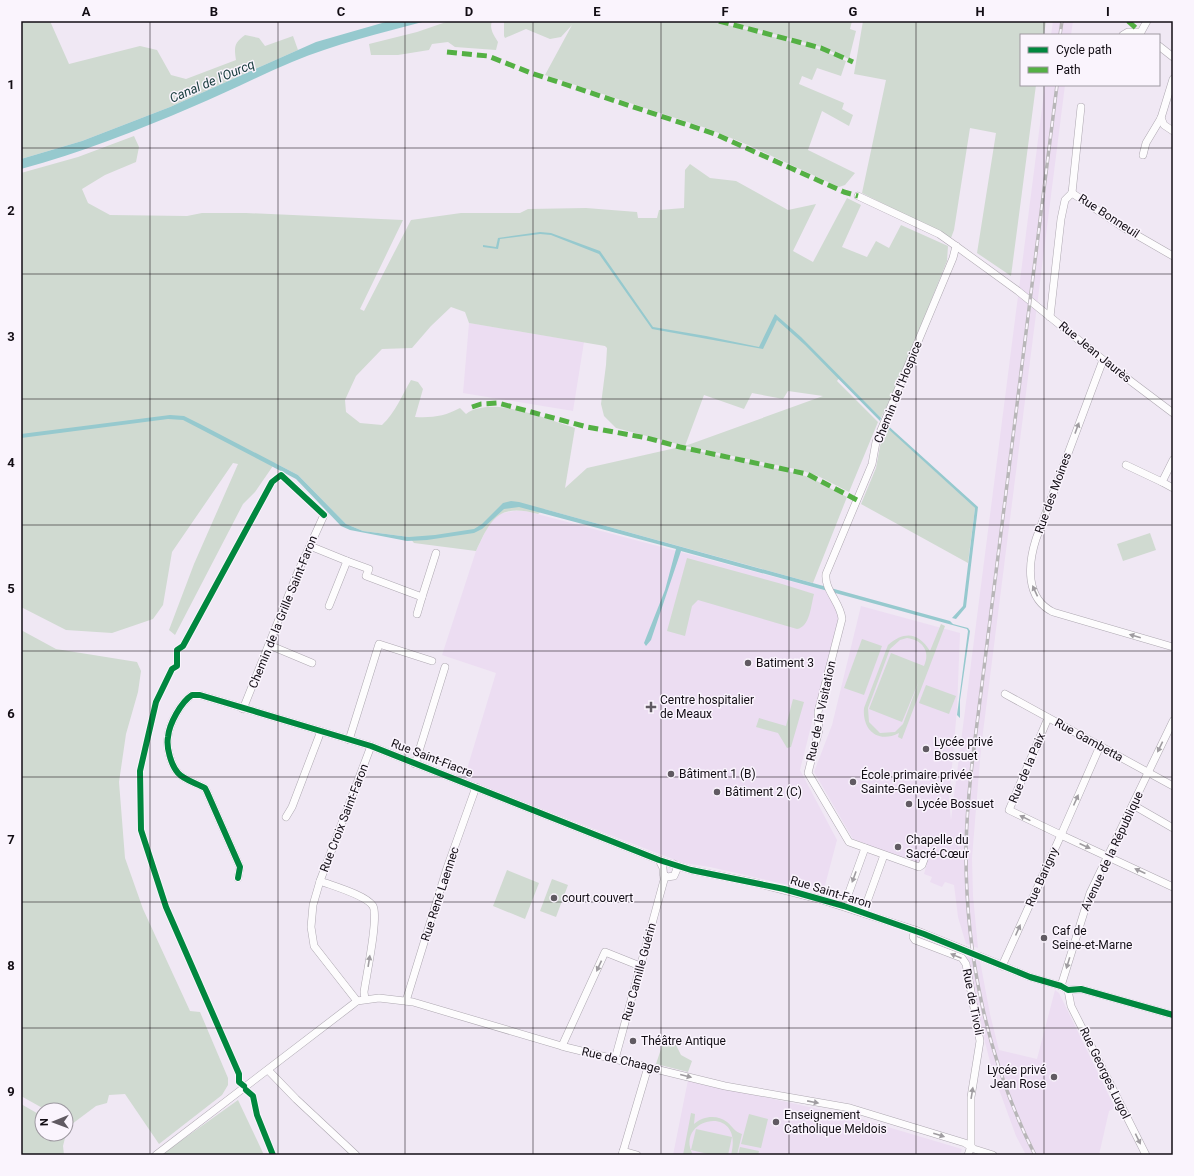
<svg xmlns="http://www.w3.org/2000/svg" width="1194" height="1176" font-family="Roboto,sans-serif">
	<rect width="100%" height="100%" fill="#f0e8f4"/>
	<g fill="#ecddf2">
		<polygon points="1053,21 1073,21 1071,35 1051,35"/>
		<polygon points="1045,85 1065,85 981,748 972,858 973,896 978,948 966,944 958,917 954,885 945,882 942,887 930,882 932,877 924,874 927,864 920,861 917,864 853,839 814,772 832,725 861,606 960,633 957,709 949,801 951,820"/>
		<polygon points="469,323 584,342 573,411 463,393"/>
		<polygon points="514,511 526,511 827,591 839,615 800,770 837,840 823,893 710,867 683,863 464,779 496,673 442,655 476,551 489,524 499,514"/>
		<polygon points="967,956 980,961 990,1014 999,1050 1037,1059 1055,990 1059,993 1115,1108 1109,1111 1099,1155 1026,1155 1016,1136 993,1073 976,1008"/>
		<polygon points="688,1080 854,1117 962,1149 960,1155 673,1155"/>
	</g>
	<g fill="#d0dad1" fill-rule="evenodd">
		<path d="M50 21 69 64 140 46 157 50 171 75 186 79 236 60C234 47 234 43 245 35L259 38 265 46 293 36 298 50 170 107 82 141 21 159V22Z"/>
		<path d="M449 21H492C489 29 494 35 498 42L496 50 455 47 448 42 432 44 429 50 398 55H371L369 44 417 32Z"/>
		<polygon points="504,21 713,21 822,50 846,61 841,76 817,68 812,80 802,76 799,84 844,103 842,109 853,115 849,126 822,111 808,150 855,173 845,185 839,187 748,145 709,129 545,75 572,25 561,37 550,39 526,29 505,38 504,36"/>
		<polygon points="726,21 852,21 850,29 856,31 849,59 821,47"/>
		<polygon points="863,21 1046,21 1044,35 1021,35 1021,85 1036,85 1011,276 977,253 996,133 970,128 954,230 951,238 862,193 886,80 854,74"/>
		<path d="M134 136 139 147 136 162 105 175 82 189 88 203 110 215 187 216 202 213H246L403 220 360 309 364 311 411 220 461 213H520L528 209 586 208 637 212 638 218H657L659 210 684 208 685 170 690 164 710 178 736 181 788 210 816 204 793 251 813 262 847 198 861 205 842 247 867 257 876 241 889 248 901 225 948 246 947 261 897 385 881 418 840 377 837 381 878 422 849 492 818 476 800 470 685 446 616 428 604 416 601 404 606 365 607 348 605 346 469 323 465 312 451 307 431 326 412 348 382 349 356 376 345 400 346 412 360 423 382 425C395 413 402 395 411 380L418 382 423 389 415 417C433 418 445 416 460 408L466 414C493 395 546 419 575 428L565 488 587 468 680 447 800 474 813 479 847 497 813 583 544 509 538 514C498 503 491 519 476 551L414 543 409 537 363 531 346 524 298 475 275 463 255 492 243 504 175 635 169 630 194 564 238 464 233 463 172 552 163 605 153 619 112 633 66 630 21 607V173L78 157ZM788 391 823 396 685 446 704 395 744 409 752 393 783 399Z"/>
		<polygon points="887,427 975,508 968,563 861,504 876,468 880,446"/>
		<polygon points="1150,533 1156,550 1123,561 1117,544"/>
		<path d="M687 558 782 584 814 594C811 605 810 627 797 629L698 600 692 606 685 636 667 631Z"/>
		<path d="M941 624 945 626 902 739 898 737 899 733C878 744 862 730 864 708L888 645C905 630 919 633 930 651ZM907 638C922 640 931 651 924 666L891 653 869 709 902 722 919 681 903 724 895 732 880 733 869 722 868 708 890 649 900 640Z"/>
		<polygon points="21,630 56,649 137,662 141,671 138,692 126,734 119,782 125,858 143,909 190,1011 200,1012 228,1078 228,1085 222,1095 159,1144 125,1094 109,1095 107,1103 96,1106 72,1124 66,1121 66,1110 46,1110 21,1096"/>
		<polygon points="862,639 882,646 864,695 844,688"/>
		<polygon points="926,685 956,696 949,714 919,703"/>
		<polygon points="793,699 804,702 791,747 787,748 778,733 756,727 759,718 786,726"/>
		<polygon points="507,870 539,883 525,919 493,906"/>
		<polygon points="552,879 568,885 556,917 540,911"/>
		<polygon points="664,1040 675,1043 681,1055 692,1061 688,1072 656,1064"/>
		<polygon points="238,1100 264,1155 161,1155"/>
		<polygon points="21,1104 42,1116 42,1134 66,1134 63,1146 64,1155 21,1155"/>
		<path d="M691 1113 695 1114 694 1124C703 1116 717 1114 727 1122 733 1127 735 1132 742 1134L737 1155H731C745 1102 673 1118 693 1155H683Z"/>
		<polygon points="749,1114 768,1119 761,1148 741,1144"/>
		<polygon points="696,1129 732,1137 728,1155 712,1155 691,1150"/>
		<polygon points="740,1147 759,1151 758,1155 738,1155"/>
	</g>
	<g fill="#96c9ce">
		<path d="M389 21H426C381 33 335 44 292 62 258 76 226 93 192 107 136 131 80 153 21 169V159L82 141 170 107 316 42Z"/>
		<polygon points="540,232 551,233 600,251 653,327 706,336 759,347 775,314 801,337 881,418 880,421 805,345 777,320 763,349 652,329 599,254 551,235 540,234 500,239 498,249 483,247 483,245 496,247 498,238"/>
		<polygon points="170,415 184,416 200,424 298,475 346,524 363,531 409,537 435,535 474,529 482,524 503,503 511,501 519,502 950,621 953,624 968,628 970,631 960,700 960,718 957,715 968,631 967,629 681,551 651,640 646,646 644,643 665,590 676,549 519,507 504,509 482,529 474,533 427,540 407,541 350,530 341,526 296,479 183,420 168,419 21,438 21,434"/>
		<polygon points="885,423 978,507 966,607 956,619 952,618 963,606 975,508 884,425"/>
	</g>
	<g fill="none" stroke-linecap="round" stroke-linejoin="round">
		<polyline stroke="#cfc7d2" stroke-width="7" stroke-dasharray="7 3.5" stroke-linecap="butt" points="967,951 979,956"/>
		<defs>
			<g id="minor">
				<polyline points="1123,35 1128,32 1141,32 1147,21"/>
				<polyline points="1159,46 1173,57"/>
				<polyline points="1161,118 1164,125 1173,131"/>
				<polyline points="1143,155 1146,143 1161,118 1173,79"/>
				<polyline points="1072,193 1121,226 1173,256"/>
				<polyline points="1072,193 1081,107"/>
				<polyline points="858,196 939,234 956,246 1018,291 1112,367 1173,413"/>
				<polyline points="1050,317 1061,219 1065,200 1072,193"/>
				<path d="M1103 360 1036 539C1028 564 1025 598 1053 612L1173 647"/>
				<polyline points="1173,460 1162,482 1173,488"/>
				<polyline points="1126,465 1162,482"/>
				<polyline points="310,546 347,561 329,606"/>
				<polyline points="347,561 369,569 366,576 422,597 436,553"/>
				<polyline points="417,614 422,597"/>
				<polyline points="269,645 312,663"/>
				<polyline points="1005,694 1173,786"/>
				<polyline points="243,709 297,574 324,515"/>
				<polyline points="1048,718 1009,810 1061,835 1100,746"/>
				<polyline points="349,740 379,644 432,661"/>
				<polyline points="415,764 445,667"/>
				<polyline points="1133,805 1173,828"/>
				<polyline points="286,817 292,807 321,731"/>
				<path d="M925 857 922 865 919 867 849 842 808 773 819 730 818 712 842 619C841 603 824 590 826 574L872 464 876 442 953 258 956 246"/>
				<polyline points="664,875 667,877 674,876 677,869 674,864"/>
				<path d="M238 878 240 867 207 792 205 788C196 783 184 780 178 773 171 765 166 747 168 737 169 724 181 702 192 695H200L371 746 659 860 691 870 756 883 819 899 915 930 967 951"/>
				<path d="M320 881C333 886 366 895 373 906 379 917 366 977 364 992L365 999"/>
				<polyline points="844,906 865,848"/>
				<polyline points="863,913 884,855"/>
				<polyline points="915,930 913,937 915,940 962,958 966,964 980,1041 971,1097 971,1146 968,1155"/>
				<polyline points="979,956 1030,977 1061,986 1068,990 1081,989 1173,1015"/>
				<polyline points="1002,966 1061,835 1173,887"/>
				<polyline points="1061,986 1090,893 1173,721"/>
				<polyline points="1068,990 1071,1006 1146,1155"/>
				<polyline points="357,1001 314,946 311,927 313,905 320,881 371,746"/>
				<polyline points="406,1001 447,868 476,787"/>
				<polyline points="562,1046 605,952 640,966"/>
				<polyline points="615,1059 664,880 663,868 659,860"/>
				<polyline points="268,1070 296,1099 356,1155"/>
				<polyline points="623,1151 637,1155"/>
				<polyline points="156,1155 352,1005 357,1001 379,998 413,1002 565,1047 725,1086 850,1108 965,1143 974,1149 993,1155"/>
				<polyline points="622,1155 648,1067"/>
			</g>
		</defs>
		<use href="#minor" stroke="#aea8b1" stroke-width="8"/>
		<use href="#minor" stroke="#fdfcfd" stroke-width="7"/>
		<defs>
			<g id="rail">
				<polyline points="1060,35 1062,21"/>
				<path d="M1035 1155C987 1060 965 953 966 847 967 800 973 754 979 708L1057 85"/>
			</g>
		</defs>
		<use href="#rail" stroke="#b8b6b8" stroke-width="3.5"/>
		<use href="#rail" stroke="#faf4fd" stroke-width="2" stroke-dasharray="6" stroke-linecap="butt"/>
		<g stroke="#54b044" stroke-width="5" stroke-dasharray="10 5" stroke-linecap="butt">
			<polyline points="719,21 821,48 853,62"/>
			<polyline points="1128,21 1138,30"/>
			<polyline points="447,52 488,56 531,73 715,134 844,192 858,196"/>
			<polyline points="472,407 481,404 498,403 587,427 647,438 680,447 807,474 857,500"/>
		</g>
		<defs>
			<g id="cycleway">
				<path d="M238 878 240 867 207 792 205 788C196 783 184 780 178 773 171 765 166 747 168 737 169 724 181 702 192 695H200L371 746 659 860 691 870 784 889 844 906 924 934 1030 977 1061 986 1068 990 1081 989 1173 1015"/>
				<polyline points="244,1086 239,1082 239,1074 166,907 141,830 140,771 156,702 172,669 177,666 177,650 183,646 272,482 281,475 324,515"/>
				<polyline points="246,1090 253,1096 257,1115 273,1155"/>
			</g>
		</defs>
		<use href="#cycleway" stroke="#faf4fd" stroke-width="8"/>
		<use href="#cycleway" stroke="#00873e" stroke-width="6"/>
	</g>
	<defs><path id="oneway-solid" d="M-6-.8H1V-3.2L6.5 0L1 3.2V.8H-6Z"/></defs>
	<g fill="#9f9ca0">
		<use href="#oneway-solid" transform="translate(1077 428) rotate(-70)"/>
		<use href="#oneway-solid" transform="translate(1035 591) rotate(-115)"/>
		<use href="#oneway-solid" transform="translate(1135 636) rotate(-164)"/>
		<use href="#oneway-solid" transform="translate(1160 747) rotate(116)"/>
		<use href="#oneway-solid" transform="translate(1076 800) rotate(-66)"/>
		<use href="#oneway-solid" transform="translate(1025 818) rotate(-154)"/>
		<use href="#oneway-solid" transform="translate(1085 846) rotate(24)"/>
		<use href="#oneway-solid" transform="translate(1140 871) rotate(-155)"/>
		<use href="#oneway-solid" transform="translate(854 877) rotate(110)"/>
		<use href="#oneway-solid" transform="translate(1018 930) rotate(-66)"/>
		<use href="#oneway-solid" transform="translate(956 956) rotate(-158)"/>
		<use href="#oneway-solid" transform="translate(369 961) rotate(-81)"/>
		<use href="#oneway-solid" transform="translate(1068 963) rotate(107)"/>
		<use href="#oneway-solid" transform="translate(599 966) rotate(115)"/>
		<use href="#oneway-solid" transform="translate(686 1076) rotate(14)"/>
		<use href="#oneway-solid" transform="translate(972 1093) rotate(-81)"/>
		<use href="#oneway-solid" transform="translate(813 1102) rotate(11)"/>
		<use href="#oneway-solid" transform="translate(939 1135) rotate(17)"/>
		<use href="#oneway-solid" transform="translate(1138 1139) rotate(64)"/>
	</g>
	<path fill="none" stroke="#120d14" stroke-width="1" stroke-opacity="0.55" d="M150 21V1155M278 21V1155M405 21V1155M533 21V1155M661 21V1155M789 21V1155M916 21V1155M1044 21V35M1044 85V1155M21 148H1173M21 274H1173M21 399H1173M21 525H1173M21 651H1173M21 777H1173M21 902H1173M21 1028H1173"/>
	<g fill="#605a62" stroke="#faf4fd" stroke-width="1.5">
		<circle cx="748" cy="663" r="4"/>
		<path d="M649 701h4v4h4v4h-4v4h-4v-4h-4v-4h4z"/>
		<circle cx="926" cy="749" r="4"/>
		<circle cx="671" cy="774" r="4"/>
		<circle cx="853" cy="782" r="4"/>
		<circle cx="717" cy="792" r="4"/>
		<circle cx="909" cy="804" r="4"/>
		<circle cx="898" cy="847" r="4"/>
		<circle cx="554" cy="898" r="4"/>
		<circle cx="1044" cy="938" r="4"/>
		<circle cx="633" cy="1041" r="4"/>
		<circle cx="1054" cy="1077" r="4"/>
		<circle cx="776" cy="1122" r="4"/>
	</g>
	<g text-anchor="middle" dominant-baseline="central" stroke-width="3" stroke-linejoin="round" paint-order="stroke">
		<g font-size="12" fill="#120d14" stroke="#faf4fd">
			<text transform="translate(1109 216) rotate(33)">Rue Bonneuil</text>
			<text transform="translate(1095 352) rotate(39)">Rue Jean Jaurès</text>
			<text transform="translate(898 392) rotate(-68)">Chemin de l'Hospice</text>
			<text transform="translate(1053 493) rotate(-70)">Rue des Moines</text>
			<text transform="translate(283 612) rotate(-68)">Chemin de la Grille Saint-Faron</text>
			<text transform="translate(821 711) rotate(-78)">Rue de la Visitation</text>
			<text transform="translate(1089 740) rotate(29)">Rue Gambetta</text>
			<text transform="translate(432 758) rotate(21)">Rue Saint-Fiacre</text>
			<text transform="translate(1027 768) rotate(-67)">Rue de la Paix</text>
			<text transform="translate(344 818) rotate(-69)">Rue Croix Saint-Faron</text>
			<text transform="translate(1112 851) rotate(-65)">Avenue de la République</text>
			<text transform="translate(1042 877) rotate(-66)">Rue Barigny</text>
			<text transform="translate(831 892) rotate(17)">Rue Saint-Faron</text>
			<text transform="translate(440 894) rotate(-72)">Rue René Laennec</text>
			<text transform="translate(639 972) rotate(-75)">Rue Camille Guérin</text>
			<text transform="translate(973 1002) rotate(79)">Rue de Tivoli</text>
			<text transform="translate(621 1060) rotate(13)">Rue de Chaage</text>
			<text transform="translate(1105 1073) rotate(64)">Rue Georges Lugol</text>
		</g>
		<g font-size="12" fill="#120d14" stroke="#faf4fd" text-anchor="start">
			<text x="756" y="663">Batiment 3</text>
			<text x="660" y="700">Centre hospitalier<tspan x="660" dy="14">de Meaux</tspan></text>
			<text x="934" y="742">Lycée privé<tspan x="934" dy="14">Bossuet</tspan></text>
			<text x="679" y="774">Bâtiment 1 (B)</text>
			<text x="861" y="775">École primaire privée<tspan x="861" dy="14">Sainte-Geneviève</tspan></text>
			<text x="725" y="792">Bâtiment 2 (C)</text>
			<text x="917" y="804">Lycée Bossuet</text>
			<text x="906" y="840">Chapelle du<tspan x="906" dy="14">Sacré-Cœur</tspan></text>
			<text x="562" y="898">court couvert</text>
			<text x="1052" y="931">Caf de<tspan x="1052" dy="14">Seine-et-Marne</tspan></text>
			<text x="641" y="1041">Théâtre Antique</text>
			<text x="1046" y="1070" text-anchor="end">Lycée privé<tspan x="1046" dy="14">Jean Rose</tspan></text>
			<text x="784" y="1115">Enseignement<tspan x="784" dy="14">Catholique Meldois</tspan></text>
		</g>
		<g font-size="13" font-style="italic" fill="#173c3d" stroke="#faf4fd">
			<text transform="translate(212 81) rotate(-23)">Canal de l'Ourcq</text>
		</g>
	</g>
	<rect width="1194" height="1176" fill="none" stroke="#faf4fd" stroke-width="44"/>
	<rect x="1020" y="34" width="140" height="52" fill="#faf4fd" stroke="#9d98a0"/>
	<rect x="1028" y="47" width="20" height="6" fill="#00873e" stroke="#9d98a0"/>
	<text x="1056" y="54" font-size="12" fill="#120d14">Cycle path</text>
	<rect x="1028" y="67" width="20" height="6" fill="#54b044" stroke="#9d98a0"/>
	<text x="1056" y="74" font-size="12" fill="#120d14">Path</text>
	<g transform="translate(54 1122) rotate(269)"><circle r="19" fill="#faf4fd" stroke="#9d98a0"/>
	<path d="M0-3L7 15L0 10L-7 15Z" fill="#605a62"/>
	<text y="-6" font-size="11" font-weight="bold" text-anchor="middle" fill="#120d14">N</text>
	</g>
	<rect x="22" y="22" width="1150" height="1132" fill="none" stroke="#120d14" stroke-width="1.5"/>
	<g font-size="13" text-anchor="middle" font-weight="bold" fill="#120d14">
		<text x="86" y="16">A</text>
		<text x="214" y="16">B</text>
		<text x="341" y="16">C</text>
		<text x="469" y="16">D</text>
		<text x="597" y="16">E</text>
		<text x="725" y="16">F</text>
		<text x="853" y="16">G</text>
		<text x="980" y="16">H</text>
		<text x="1108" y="16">I</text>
		<text x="11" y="89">1</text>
		<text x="11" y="215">2</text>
		<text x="11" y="341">3</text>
		<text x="11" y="467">4</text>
		<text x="11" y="593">5</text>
		<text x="11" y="718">6</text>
		<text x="11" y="844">7</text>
		<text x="11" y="970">8</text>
		<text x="11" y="1096">9</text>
	</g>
</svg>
